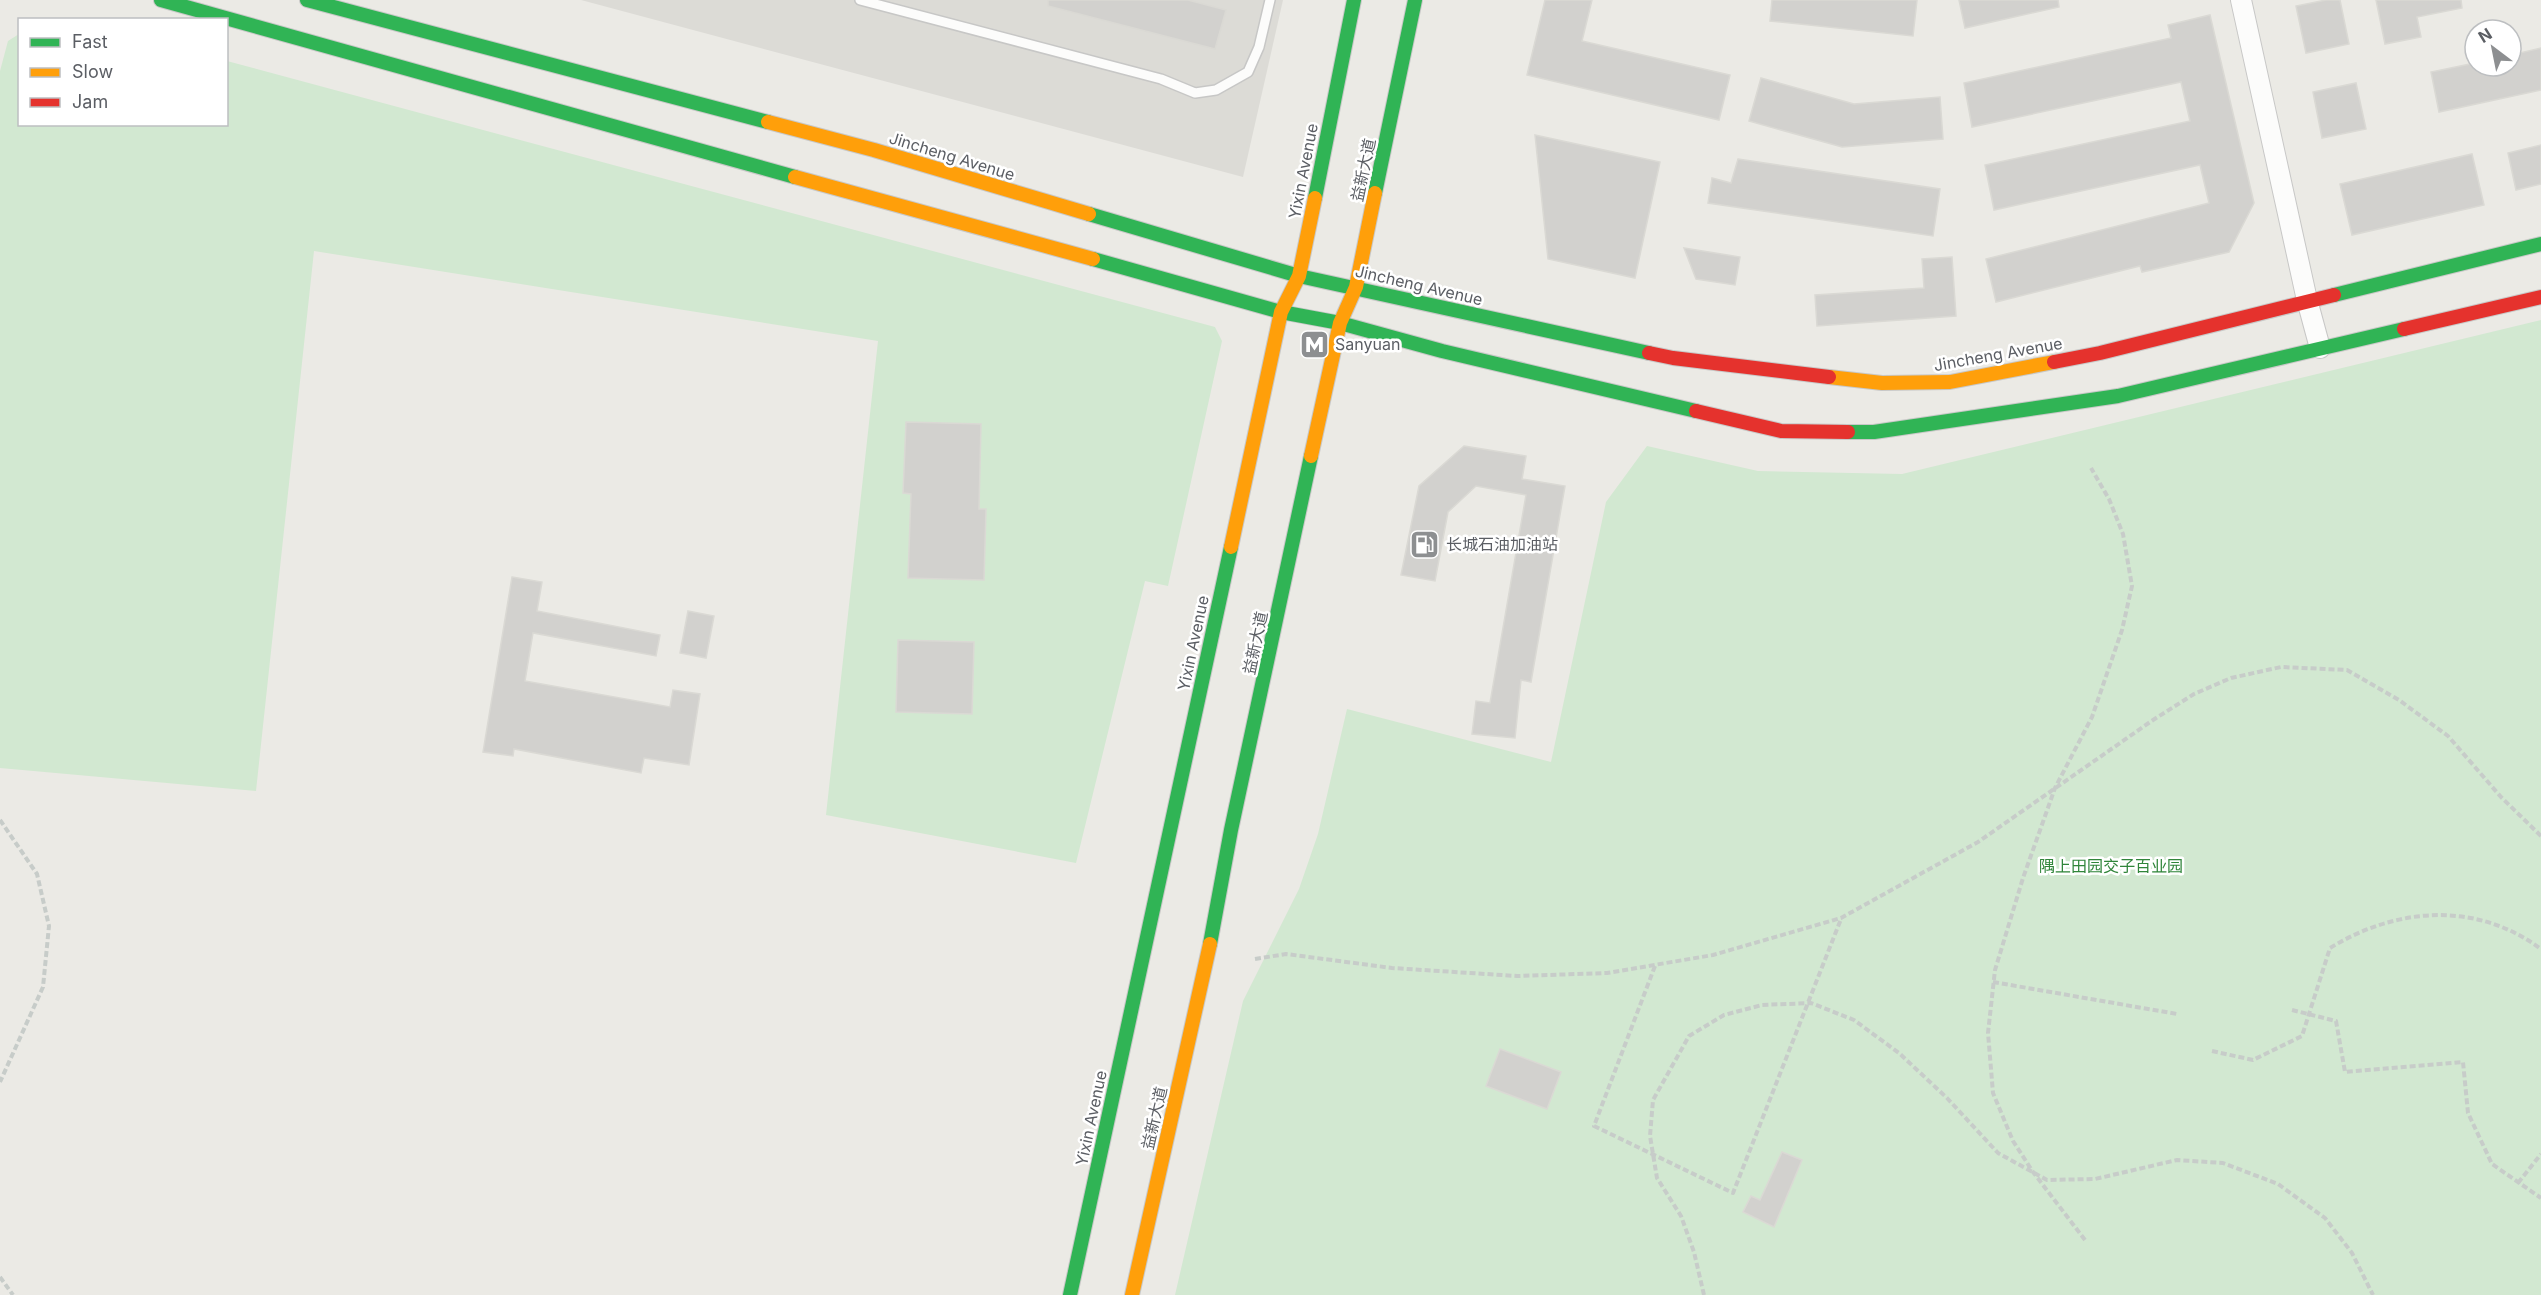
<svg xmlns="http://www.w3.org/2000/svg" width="2541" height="1295" font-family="Inter,'Noto Sans SC',sans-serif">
	<rect width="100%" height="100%" fill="#ebeae5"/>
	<polygon fill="#dcdbd6" points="581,0 1283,0 1243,177"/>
	<g fill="#d2e8d1">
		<polygon points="19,34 20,124 226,124 227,61 1215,327 1222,341 1168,586 1145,581 1076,863 826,815 878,341 314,251 256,791 0,768 0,71 8,41"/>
		<polygon points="2541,320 2541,1295 1175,1295 1243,1001 1299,889 1318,834 1347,709 1551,762 1606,502 1647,446 1758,471 1902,474"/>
	</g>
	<g fill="#d2d1ce" stroke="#dad9d4" stroke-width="1.5">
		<polygon points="1048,0 1188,0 1226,10 1215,49 1048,6"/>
		<polygon points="1545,0 1592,0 1582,41 1730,75 1719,120 1527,75"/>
		<polygon points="1772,0 1917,0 1913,36 1770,21"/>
		<polygon points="1959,0 2058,0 2059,7 1965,28"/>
		<polygon points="2326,0 2340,0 2349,44 2306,53 2296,6"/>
		<polygon points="2376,0 2461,0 2462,8 2417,17 2421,37 2385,44"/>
		<polygon points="2210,15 2254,203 2229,252 2142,272 2140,266 1996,302 1986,259 2209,203 2200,165 1994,210 1985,165 2190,121 2181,82 1972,127 1964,83 2171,38 2168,25"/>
		<polygon points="2541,48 2541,90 2439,112 2431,72 2475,63 2475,66 2511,66 2511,55"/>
		<polygon points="1761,78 1854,104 1940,97 1943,139 1842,147 1749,121"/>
		<polygon points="2356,83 2366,129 2322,138 2313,92"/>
		<polygon points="1535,135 1660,162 1635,278 1548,259"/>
		<polygon points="2541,145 2541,184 2516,190 2508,153"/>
		<polygon points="2472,154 2484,205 2352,235 2340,184"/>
		<polygon points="1738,159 1940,189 1933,236 1708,203 1712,178 1731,183"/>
		<polygon points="1684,248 1740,257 1735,285 1696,279"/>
		<polygon points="1952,257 1956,316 1817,326 1815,295 1924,288 1922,259"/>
		<polygon points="906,422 981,424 979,509 986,509 984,580 908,578 911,494 903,493"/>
		<polygon points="1464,446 1526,456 1522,479 1565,486 1531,682 1521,680 1515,738 1472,734 1476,701 1490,703 1526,495 1476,486 1448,512 1435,581 1401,575 1419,486"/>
		<polygon points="512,577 542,582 537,611 660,635 656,656 533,633 525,681 670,707 673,690 700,694 689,765 644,758 641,773 514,749 513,756 483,752"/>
		<polygon points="688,611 714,616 706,658 680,653"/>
		<polygon points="898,640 974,642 972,714 896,712"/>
		<polygon points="1500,1049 1561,1072 1547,1109 1486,1086"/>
		<polygon points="1782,1152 1802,1160 1774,1227 1743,1212 1751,1196 1760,1200"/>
	</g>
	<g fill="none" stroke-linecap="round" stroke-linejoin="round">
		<defs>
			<polyline id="lane" points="860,0 1161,79 1195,93 1216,90 1248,72 1259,47 1270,0"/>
			<polyline id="street" points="2241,0 2307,300 2320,348"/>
			<g id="fast">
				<polyline points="161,0 795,177"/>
				<polyline points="307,0 768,122"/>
				<polyline points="1375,193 1415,0"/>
				<polyline points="1315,198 1354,0"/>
				<polyline points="1089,214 1299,276 1649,353"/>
				<polyline points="1093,259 1281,312 1340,323 1442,351 1696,411"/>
				<polyline points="2334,295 2541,244"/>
				<polyline points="1848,432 1874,432 2118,396 2404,329"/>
				<polyline points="1210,944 1231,830 1311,456"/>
				<polyline points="1070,1295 1231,547"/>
			</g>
			<g id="slow">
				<polyline points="768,122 874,150 1089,214"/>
				<polyline points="795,177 1093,259"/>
				<polyline points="1829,377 1882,383 1950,382 2054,362"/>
				<polyline points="1311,456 1340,323 1356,287 1375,193"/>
				<polyline points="1231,547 1281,312 1299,276 1315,198"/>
				<polyline points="1132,1295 1210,944"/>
			</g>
			<g id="jam">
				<polyline points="2404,329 2541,297"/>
				<polyline points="1649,353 1673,358 1829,377"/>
				<polyline points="2054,362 2100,353 2334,295"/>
				<polyline points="1696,411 1781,431 1848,432"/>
			</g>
		</defs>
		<use href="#lane" stroke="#c7c7c6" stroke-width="12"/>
		<use href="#street" stroke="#c7c7c6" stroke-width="22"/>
		<use href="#fast" stroke="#c8c8c7" stroke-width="16"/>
		<use href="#slow" stroke="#c8c8c7" stroke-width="16"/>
		<use href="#jam" stroke="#c8c8c7" stroke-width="16"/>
		<g stroke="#c7ccc9" stroke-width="4" stroke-dasharray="6 3" stroke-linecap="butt">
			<polyline points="0,820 37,874 49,926 43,987 0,1082"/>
			<polyline points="1255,959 1286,954 1392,968 1517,976 1607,973 1713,955 1841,918 1978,842 2153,720 2194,694 2231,678 2281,667 2347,670 2399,700 2448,736 2501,797 2541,836"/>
			<polyline points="1655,966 1594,1126 1733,1193 1841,919"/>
			<polyline points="1993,982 2177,1014"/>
			<polyline points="2292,1010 2336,1021 2345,1072 2463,1062 2468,1113 2492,1164 2541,1198"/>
			<path d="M2212 1051 2253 1060 2302 1036 2330 948C2397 907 2476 901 2541 949"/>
			<polyline points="2518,1183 2541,1154"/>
			<polyline points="2085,1240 2033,1172 2013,1141 1993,1093 1988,1033 1995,970 2023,878 2055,788 2092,717 2122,630 2132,586 2123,534 2109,499 2091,468"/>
			<polyline points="0,1277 13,1295"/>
			<polyline points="1704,1295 1694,1252 1681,1216 1657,1178 1650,1136 1653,1100 1689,1036 1724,1015 1762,1005 1811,1003 1854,1020 1899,1053 1947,1098 1998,1153 2047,1180 2095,1179 2177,1160 2223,1163 2278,1184 2325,1218 2352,1253 2373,1295"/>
		</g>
		<use href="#lane" stroke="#fcfcfb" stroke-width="9"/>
		<use href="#street" stroke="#fcfcfb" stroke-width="20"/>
		<use href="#fast" stroke="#30b455" stroke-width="14"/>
		<use href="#slow" stroke="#ff9f0a" stroke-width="14"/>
		<use href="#jam" stroke="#e5322d" stroke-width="14"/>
	</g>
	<defs>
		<symbol id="metro-square" viewBox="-11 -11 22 22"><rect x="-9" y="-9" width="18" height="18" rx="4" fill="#8d8f91" stroke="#fff"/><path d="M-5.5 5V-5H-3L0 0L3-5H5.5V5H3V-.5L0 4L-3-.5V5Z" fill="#fff"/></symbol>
		<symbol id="fuel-square" viewBox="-11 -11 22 22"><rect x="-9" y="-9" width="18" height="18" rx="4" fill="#8d8f91" stroke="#fff"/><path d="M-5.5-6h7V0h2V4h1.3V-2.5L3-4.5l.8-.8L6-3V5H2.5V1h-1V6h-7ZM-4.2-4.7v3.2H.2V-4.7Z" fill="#fff"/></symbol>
	</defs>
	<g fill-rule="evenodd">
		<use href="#metro-square" x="1298" y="328" width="33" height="33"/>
		<use href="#fuel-square" x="1408" y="528" width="33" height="33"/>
	</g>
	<g text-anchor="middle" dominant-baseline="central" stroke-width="5" stroke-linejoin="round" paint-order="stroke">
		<g font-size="16" fill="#5b5e64" stroke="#fff">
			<text transform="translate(952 156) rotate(17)">Jincheng Avenue</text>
			<text transform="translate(1363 170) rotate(-78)">益新大道</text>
			<text transform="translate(1303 171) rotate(-79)">Yixin Avenue</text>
			<text transform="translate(1419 285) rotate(13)">Jincheng Avenue</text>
			<text transform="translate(1998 354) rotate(-10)">Jincheng Avenue</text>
			<text transform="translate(1193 643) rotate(-78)">Yixin Avenue</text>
			<text transform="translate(1255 643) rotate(-78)">益新大道</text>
			<text transform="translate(1091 1118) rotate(-78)">Yixin Avenue</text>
			<text transform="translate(1154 1118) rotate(-77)">益新大道</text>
		</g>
		<g font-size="16" fill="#5b5e64" stroke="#fff" text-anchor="start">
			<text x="1335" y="344">Sanyuan</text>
			<text x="1446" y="544">长城石油加油站</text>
		</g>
		<g font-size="16" fill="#30853a" stroke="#fff">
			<text x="2111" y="866">隅上田园交子百业园</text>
		</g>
	</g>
	<rect x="18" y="18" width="210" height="108" fill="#ffffff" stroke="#bdbfc1" stroke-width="1.5"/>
	<rect x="30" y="38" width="30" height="9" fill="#30b455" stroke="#bdbfc1" stroke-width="1.5"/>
	<text x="72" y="48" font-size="18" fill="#5b5e64">Fast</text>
	<rect x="30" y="68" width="30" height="9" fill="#ff9f0a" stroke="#bdbfc1" stroke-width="1.5"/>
	<text x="72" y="78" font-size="18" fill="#5b5e64">Slow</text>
	<rect x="30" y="98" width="30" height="9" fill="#e5322d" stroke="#bdbfc1" stroke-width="1.5"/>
	<text x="72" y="108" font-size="18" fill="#5b5e64">Jam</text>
	<g transform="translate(2493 48) rotate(328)"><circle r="28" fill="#ffffff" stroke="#bdbfc1" stroke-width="1.5"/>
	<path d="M0-4.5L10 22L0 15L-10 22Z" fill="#8d8f91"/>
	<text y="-9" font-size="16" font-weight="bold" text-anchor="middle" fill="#5b5e64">N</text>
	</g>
</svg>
